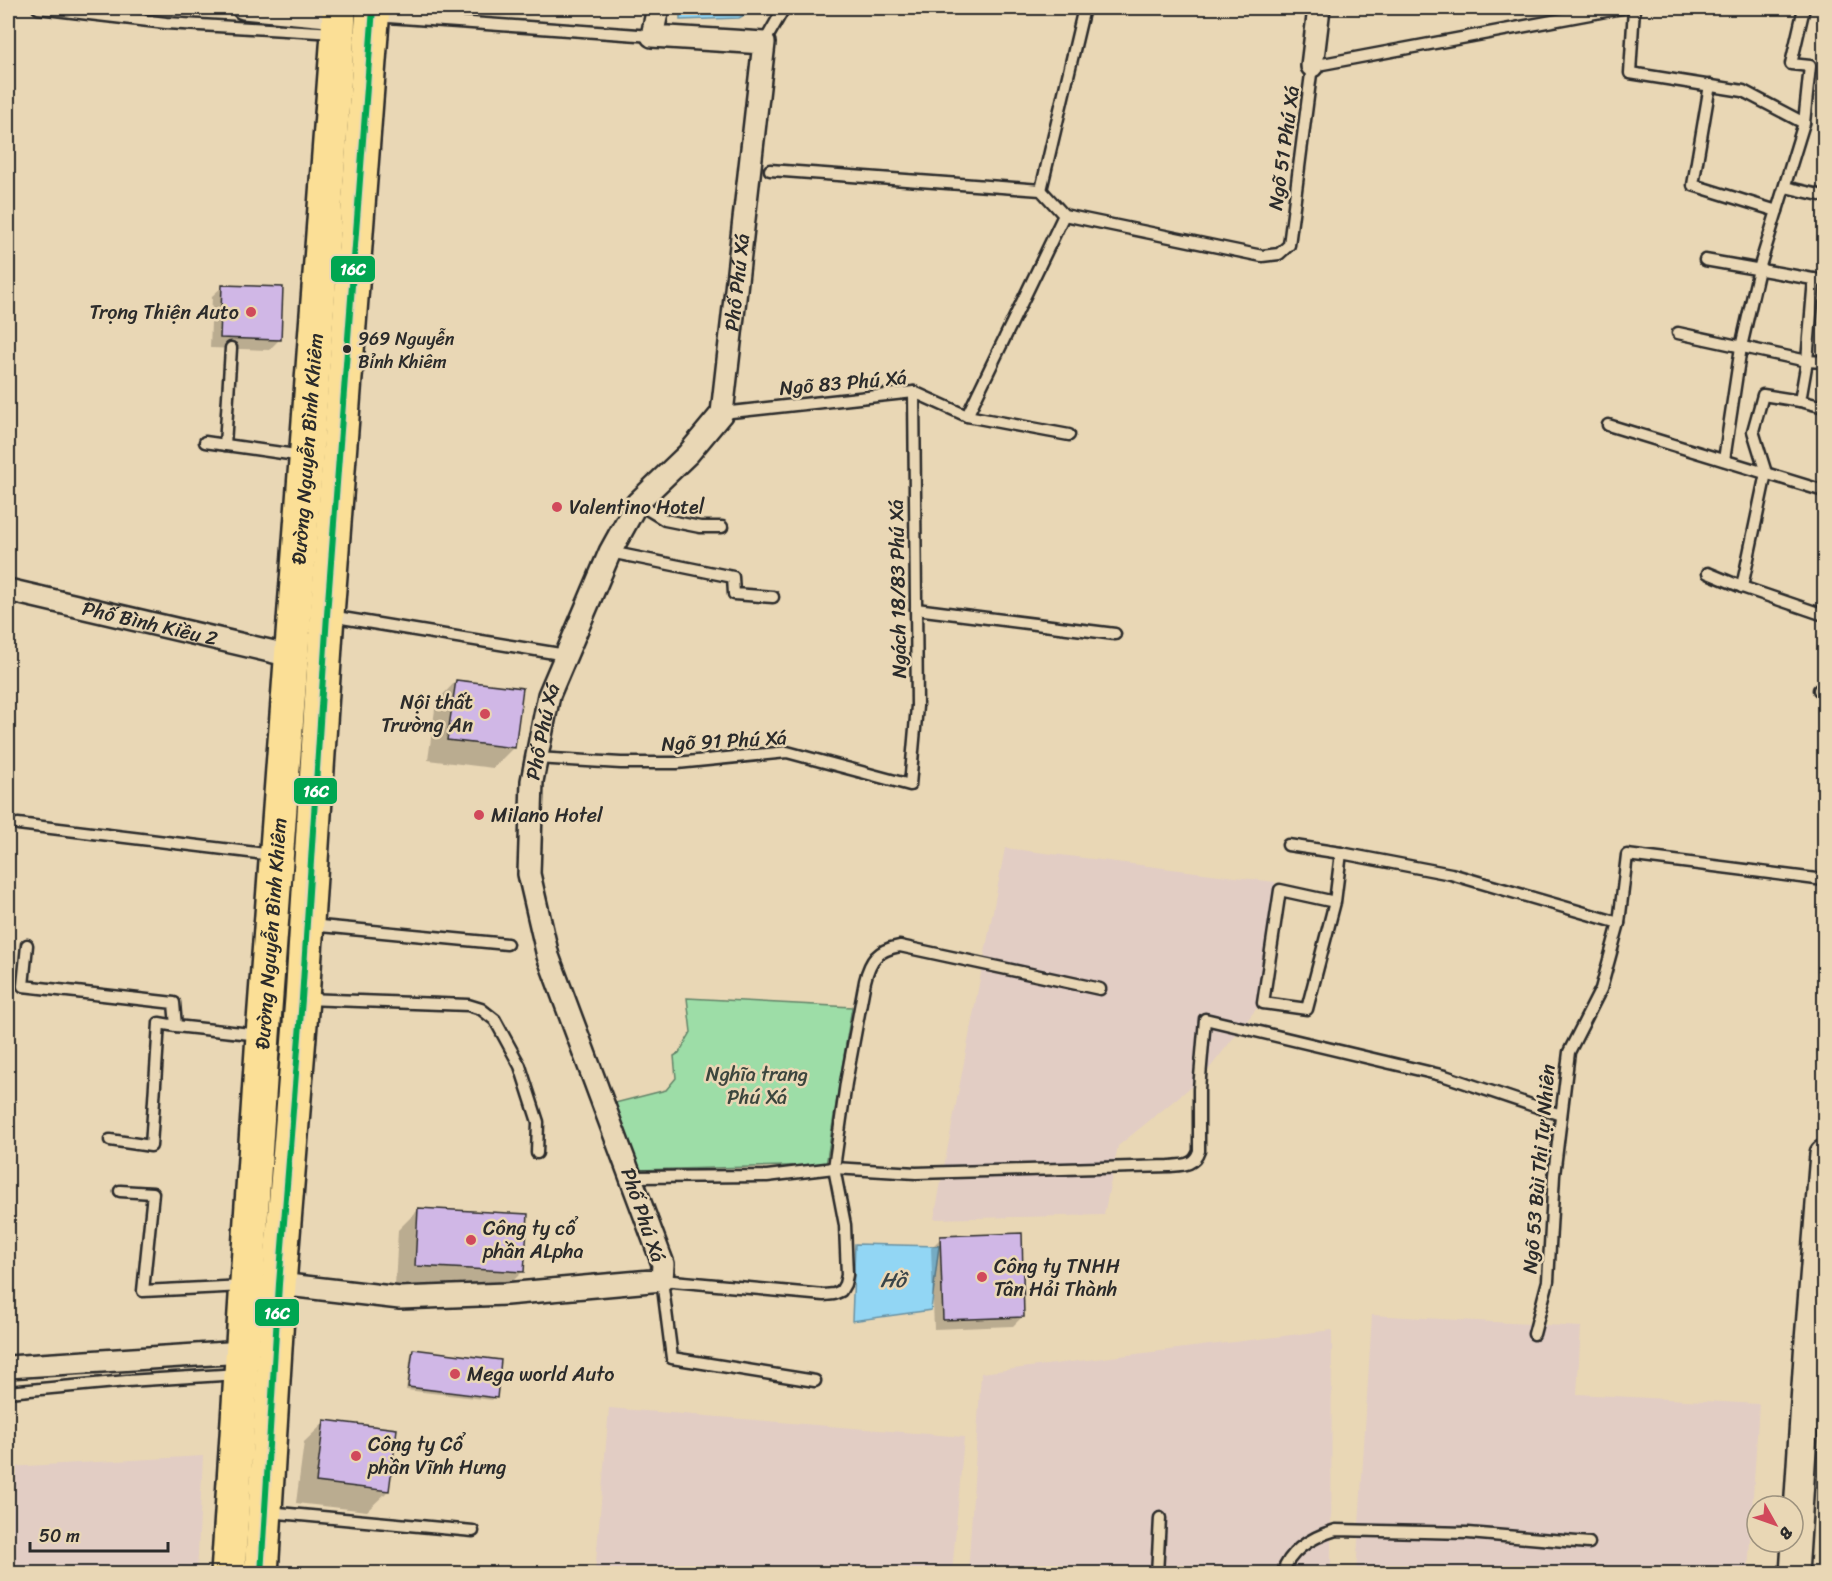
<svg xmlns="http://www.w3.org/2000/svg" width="1832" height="1581" font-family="Sriracha,sans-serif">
	<rect width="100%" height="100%" fill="#e9d7b5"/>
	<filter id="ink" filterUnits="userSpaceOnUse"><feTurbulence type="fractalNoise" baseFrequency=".0167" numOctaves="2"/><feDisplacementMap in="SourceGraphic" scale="12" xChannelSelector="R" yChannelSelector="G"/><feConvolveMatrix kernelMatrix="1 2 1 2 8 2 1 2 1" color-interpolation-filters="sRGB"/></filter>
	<g filter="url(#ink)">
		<g fill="#e2cdc4">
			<polygon points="1005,848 1275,882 1260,1004 1202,1078 1118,1146 1104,1215 934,1219"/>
			<polygon points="1372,1315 1581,1327 1577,1394 1759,1404 1748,1573 1356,1574"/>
			<polygon points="1332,1330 1331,1573 968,1574 981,1373"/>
			<polygon points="609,1408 964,1437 952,1573 595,1573"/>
			<polygon points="203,1456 197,1573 8,1573 8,1467"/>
		</g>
		<polygon fill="#9ddda7" stroke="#648469" stroke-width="1.5" points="687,998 852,1007 826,1165 636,1170 615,1103 666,1090 676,1078 674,1056 679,1053 691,1032"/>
		<g fill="#92d6f4" stroke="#6992a4" stroke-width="1.5">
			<polygon points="680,8 757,8 739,18 680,20"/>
			<polygon points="855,1244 939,1246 931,1310 852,1321"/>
		</g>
		<g fill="#0003">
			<polygon points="223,286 280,339 269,350 210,348 212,296"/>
			<polygon points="456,681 513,748 493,768 428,760 436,702"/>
			<polygon points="419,1209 523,1271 502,1292 395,1286 398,1230"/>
			<polygon points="941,1238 1023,1316 1013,1326 934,1329 931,1248"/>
			<polygon points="413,1351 495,1397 492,1400 406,1390 411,1354"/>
			<polygon points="325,1422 388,1491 367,1511 296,1503 304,1442"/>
		</g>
		<g fill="#d0b7e6" stroke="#2b2b2b" stroke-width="1.5">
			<polygon points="222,285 283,287 281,340 220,338"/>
			<polygon points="456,680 523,688 515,748 447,740"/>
			<polygon points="418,1208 528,1214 524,1272 415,1266"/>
			<polygon points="1022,1233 1024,1317 943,1320 940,1236"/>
			<polygon points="413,1349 501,1360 497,1398 408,1387"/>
			<polygon points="324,1420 397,1429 389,1491 316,1482"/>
		</g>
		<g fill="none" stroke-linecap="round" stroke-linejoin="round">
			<defs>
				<g id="service">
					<polyline points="38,8 166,23 335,33"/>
					<polyline points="1634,8 1630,73 1743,91 1804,123"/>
					<polyline points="374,16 652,36"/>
					<polyline points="764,43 784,8"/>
					<polyline points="1710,85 1693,185 1777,211"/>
					<polyline points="770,170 1041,190 1064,215 1262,256 1279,254 1289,245 1312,66 1622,8"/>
					<polyline points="1785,187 1824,196"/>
					<polyline points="1041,190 1084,8"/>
					<polyline points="1705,260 1824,281"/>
					<polyline points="1678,333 1807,361 1824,362"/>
					<polyline points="1800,401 1824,407"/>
					<polyline points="722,413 914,392 967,416 1069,435"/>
					<polyline points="967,416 1064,215"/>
					<polyline points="1608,425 1824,491"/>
					<polyline points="205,442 303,456"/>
					<polyline points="225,445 231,348"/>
					<polyline points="1724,460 1741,347 1759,269 1804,123 1810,66 1791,64 1804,8"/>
					<polyline points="637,503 665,520 700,527 722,527"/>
					<polyline points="610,552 733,577 734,594 773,597"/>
					<polyline points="1708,573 1742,587 1824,615"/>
					<polyline points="1742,587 1766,473 1753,431 1763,395 1800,401 1807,361 1814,279"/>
					<polyline points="916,609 1115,634"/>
					<polyline points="330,616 566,655"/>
					<polyline points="1819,690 1824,691"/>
					<polyline points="536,758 621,763 677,763 787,752 910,785 917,706 914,392"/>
					<polyline points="18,824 273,855"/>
					<polyline points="1288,845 1341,853 1451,874 1619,923"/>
					<polyline points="1335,902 1280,890 1263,1003 1307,1009 1335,902 1341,853"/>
					<polyline points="310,925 507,944"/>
					<polyline points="27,945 23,986 174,1003 176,1026 260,1035"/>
					<polyline points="305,999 468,1005 481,1009 495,1020 520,1066 538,1122 537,1153"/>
					<polyline points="110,1140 151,1146 159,1023 176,1026"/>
					<path d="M631 1177 767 1176 834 1168 916 1173 1169 1166C1183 1165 1194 1166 1199 1151V1089L1205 1019 1445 1076 1561 1115"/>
					<polyline points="120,1191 153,1193 143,1291 244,1286"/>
					<polyline points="1534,1334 1548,1281 1554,1175 1569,1052 1601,989 1619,923 1627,855 1824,880"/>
					<path d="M815 1381 672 1358 662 1280 824 1295 834 1294 841 1291 845 1284 847 1275 845 1225 834 1168 846 1083 865 981C870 960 877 950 900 946L1100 989"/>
					<polyline points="8,1392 127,1381 239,1374"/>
					<polyline points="268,1512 473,1531"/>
					<polyline points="1157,1574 1160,1518"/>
					<path d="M1282 1574C1290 1549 1312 1537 1336 1530L1468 1533 1589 1543"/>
				</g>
				<g id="minor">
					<polyline points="243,8 338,17"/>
					<polyline points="1312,66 1319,8"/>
					<path id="s1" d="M8 590 291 656"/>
					<path id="s2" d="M279 1284 400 1298 506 1294 662 1280 663 1264 548 956 529 874 532 781 549 695 610 552 637 503 688 454 722 413 764 43 652 36 658 8"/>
					<polyline points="8,1367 243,1352"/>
				</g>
				<polyline id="tertiary" points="1794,1574 1809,1340 1824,1154"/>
				<g id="trunk">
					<path id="s3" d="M228 1574 263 1035 338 34 339 8"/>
					<polyline points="261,1574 279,1284 302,999 327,615 373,8"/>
				</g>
			</defs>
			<use href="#service" stroke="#2b2b2b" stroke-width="15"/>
			<use href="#minor" stroke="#2b2b2b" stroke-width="26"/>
			<use href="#tertiary" stroke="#2b2b2b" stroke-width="32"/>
			<use href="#trunk" stroke="#2b2b2b" stroke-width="38"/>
			<use href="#service" stroke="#e9d7b5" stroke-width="10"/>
			<use href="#minor" stroke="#e9d7b5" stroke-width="21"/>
			<use href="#tertiary" stroke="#e9d7b5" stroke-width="27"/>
			<use href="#trunk" stroke="#fbdf96" stroke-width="33"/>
			<defs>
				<polyline id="bus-1" points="261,1574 279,1284 302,999 327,615 373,8"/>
			</defs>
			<use href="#bus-1" stroke="#e9d7b5" stroke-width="10"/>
			<use href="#bus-1" stroke="#00a651" stroke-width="6"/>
		</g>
	</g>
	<g fill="#d1495b" stroke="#e9d7b5" stroke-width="2">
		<circle cx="251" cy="312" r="6"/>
		<circle cx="557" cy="507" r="6"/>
		<circle cx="485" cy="714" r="6"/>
		<circle cx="479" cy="815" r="6"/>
		<circle cx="471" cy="1240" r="6"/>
		<circle cx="982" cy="1277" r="6"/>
		<circle cx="455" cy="1374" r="6"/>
		<circle cx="356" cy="1456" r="6"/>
	</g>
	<circle fill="#2b2b2b" stroke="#e9d7b5" stroke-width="2" cx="347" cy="349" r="5"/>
	<g text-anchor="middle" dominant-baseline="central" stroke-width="5" stroke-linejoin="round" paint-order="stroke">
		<g font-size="18" fill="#2b2b2b" stroke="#e9d7b5" text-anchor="start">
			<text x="358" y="339">969 Nguyễn<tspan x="358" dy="23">Bỉnh Khiêm</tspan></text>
		</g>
		<g font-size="20" fill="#2b2b2b" stroke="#e9d7b5">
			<text transform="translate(1284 148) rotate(-82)">Ngõ 51 Phú Xá</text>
			<text stroke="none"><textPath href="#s2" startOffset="1461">Phố Phú Xá</textPath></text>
			<text transform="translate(843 383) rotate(-5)">Ngõ 83 Phú Xá</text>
			<text stroke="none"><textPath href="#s3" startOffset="1128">Đường Nguyễn Bình Khiêm</textPath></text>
			<text transform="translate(898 589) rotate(-91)">Ngách 18/83 Phú Xá</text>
			<text stroke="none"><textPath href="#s1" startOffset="146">Phố Bình Kiều 2</textPath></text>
			<text stroke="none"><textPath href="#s2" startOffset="957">Phố Phú Xá</textPath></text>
			<text transform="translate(724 741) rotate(-3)">Ngõ 91 Phú Xá</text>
			<text stroke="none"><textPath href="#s3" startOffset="642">Đường Nguyễn Bình Khiêm</textPath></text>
			<text transform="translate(1539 1169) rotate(-85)">Ngõ 53 Bùi Thị Tự Nhiên</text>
			<text transform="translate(643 1215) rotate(71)">Phố Phú Xá</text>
		</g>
		<g font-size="20" fill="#2b2b2b" stroke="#e9d7b5" text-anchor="start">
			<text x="239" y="312" text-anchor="end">Trọng Thiện Auto</text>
			<text x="569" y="507">Valentino Hotel</text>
			<text x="473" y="702" text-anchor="end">Nội thất<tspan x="473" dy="23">Trường An</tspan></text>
			<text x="491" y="815">Milano Hotel</text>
			<text x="483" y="1228">Công ty cổ<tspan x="483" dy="23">phần ALpha</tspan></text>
			<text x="994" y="1266">Công ty TNHH<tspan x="994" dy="23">Tân Hải Thành</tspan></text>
			<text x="467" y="1374">Mega world Auto</text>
			<text x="368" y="1444">Công ty Cổ<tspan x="368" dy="23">phần Vĩnh Hưng</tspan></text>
		</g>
		<g font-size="20" fill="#3c463e" stroke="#e9d7b5">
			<text x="757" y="1074">Nghĩa trang<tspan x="757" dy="23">Phú Xá</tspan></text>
		</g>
		<g font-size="21" font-style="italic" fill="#3a4549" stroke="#e9d7b5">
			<text x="893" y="1280">Hồ</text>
		</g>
	</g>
	<g stroke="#e9d7b5" stroke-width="2">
		<rect x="330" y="255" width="46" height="28" rx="6" fill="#00a651"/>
		<rect x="293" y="777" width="45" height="28" rx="6" fill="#00a651"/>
		<rect x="254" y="1298" width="46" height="29" rx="6" fill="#00a651"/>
	</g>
	<g font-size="16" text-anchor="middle" font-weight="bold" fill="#fff">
		<text x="353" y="275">16C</text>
		<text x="316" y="797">16C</text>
		<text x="277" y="1319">16C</text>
	</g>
	<rect width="1832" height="1581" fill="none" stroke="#e9d7b5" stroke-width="30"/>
	<rect x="15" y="15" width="1802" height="1551" fill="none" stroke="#2b2b2b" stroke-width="2" filter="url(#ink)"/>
	<g transform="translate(1775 1524) rotate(130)"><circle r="28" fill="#e9d7b5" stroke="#9d927e" stroke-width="1.5"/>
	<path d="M0-4.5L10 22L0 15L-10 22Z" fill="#d1495b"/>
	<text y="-9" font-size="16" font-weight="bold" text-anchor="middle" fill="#2b2b2b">B</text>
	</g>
	<path d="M30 1542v9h138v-9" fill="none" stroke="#2b2b2b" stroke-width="3"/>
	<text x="39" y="1542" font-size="18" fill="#2b2b2b" stroke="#e9d7b5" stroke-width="4.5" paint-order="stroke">50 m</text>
</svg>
